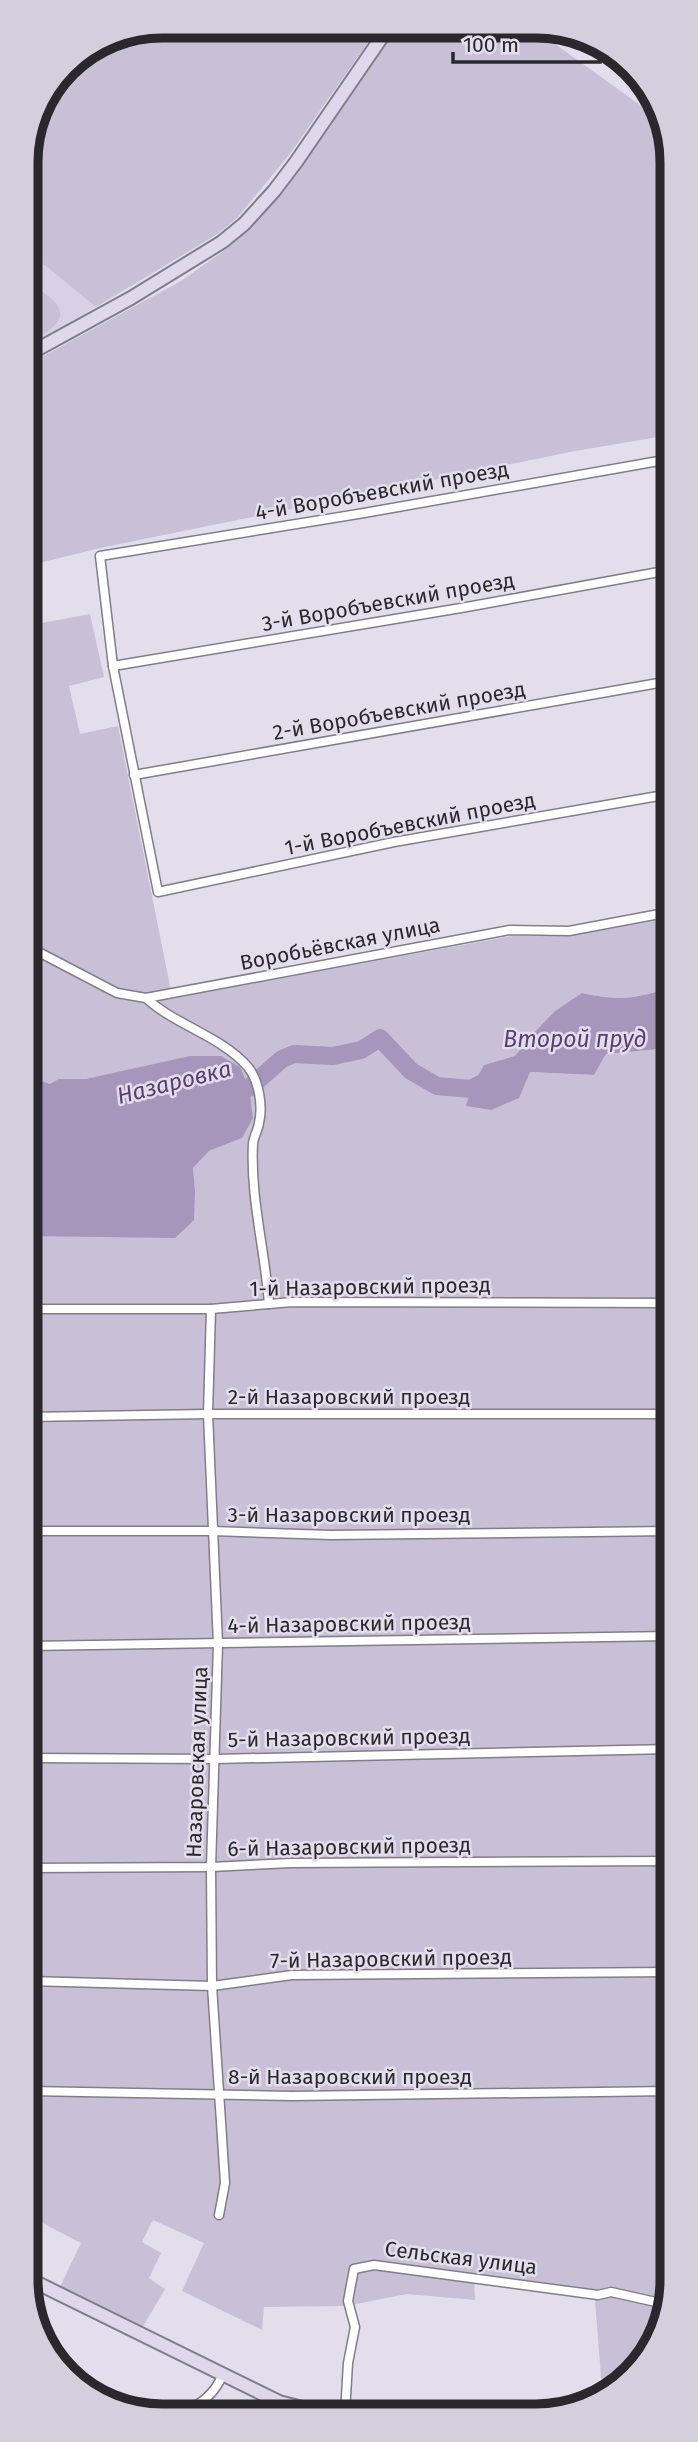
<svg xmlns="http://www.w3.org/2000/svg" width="698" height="2442" font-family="'Fira Sans',sans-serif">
	<rect width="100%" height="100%" fill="#e4deec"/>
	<polygon fill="#d9d0e5" points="27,254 47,267 96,307 27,347"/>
	<g fill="#c9bfd7">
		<polygon points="163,26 378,28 289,155 237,218 216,235 96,307 47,267 27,254 27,154 37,110 55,86 117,35"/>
		<polygon points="396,28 534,29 661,120 669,136 670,435 575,451 100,548 27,566 27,365 181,281 225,250 250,228 302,166"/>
		<path d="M36 288C78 313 59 326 27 344V290Z"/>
		<path d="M90 614 104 677 69 686 80 734 118 726 170 986 179 997 511 936H569L670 918V988C633 999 620 1001 582 993L531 1036 515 1057 484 1065 530 1072 594 1075 606 1054 670 1048 671 2288 639 2367 602 2389 595 2301 590 2290 474 2276 475 2300 407 2294 346 2306 264 2307 262 2330 182 2291 204 2243 153 2220 142 2242 161 2253 149 2278 165 2289 141 2330 59 2289 81 2243 29 2216 28 1235 139 1237 195 1190 193 1168 209 1151 242 1138 124 1072 86 1079H60L28 1096 27 636 31 625Z"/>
	</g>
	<g fill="#a796bc">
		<path d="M670 988V1048L606 1054 594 1075 530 1072 519 1098 491 1110 466 1106 471 1089 484 1065 515 1056 531 1036 554 1012 582 993C620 1001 633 999 670 988Z"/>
		<polygon points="190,1056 221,1056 240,1067 249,1088 253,1118 242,1138 209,1151 193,1168 195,1190 194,1220 175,1238 28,1236 28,1096 59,1079 86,1079"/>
	</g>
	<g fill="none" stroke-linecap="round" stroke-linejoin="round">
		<g stroke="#a796bc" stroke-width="18">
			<polyline points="28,1085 60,1098"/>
			<polyline points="226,1095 249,1088 282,1059 294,1054 333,1056 361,1050 380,1038 411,1071 437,1086 471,1089 492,1078"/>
		</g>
		<defs>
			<g id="street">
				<polyline points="670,459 364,513 100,556 113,666 158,892 394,842 670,794"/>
				<polyline points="113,666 461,608 670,570"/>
				<polyline points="134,775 670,681"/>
				<polyline points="27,946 117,993 146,998 510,930 569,931 670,912"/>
				<path d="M146 998C175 1025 221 1036 248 1067 259 1081 263 1106 259 1123 258 1130 254 1136 253 1143 250 1197 265 1250 269 1304"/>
				<polyline points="28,1309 211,1309 292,1302 670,1303"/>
				<polyline points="211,1309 208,1414 218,1644 211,1867 212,1986 225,2183 219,2215"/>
				<polyline points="28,1417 208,1414 671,1414"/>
				<polyline points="28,1531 212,1531 331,1535 671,1531"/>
				<polyline points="28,1646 671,1636"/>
				<polyline points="28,1758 215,1759 671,1749"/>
				<polyline points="28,1868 211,1867 291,1863 671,1861"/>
				<polyline points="28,1981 212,1986 292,1975 671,1972"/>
				<polyline points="29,2091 292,2096 671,2091"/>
				<path d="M184 2413C201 2403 214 2395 222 2376"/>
				<polyline points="345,2413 348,2363 355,2327 348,2301 354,2269 374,2265 598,2295 611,2292 665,2304"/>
			</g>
			<g id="secondary">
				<polyline points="27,355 131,298 222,242 244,224 274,191 296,162 388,28"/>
				<polyline points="29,2279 279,2402 321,2413"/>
			</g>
		</defs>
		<use href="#street" stroke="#827d8a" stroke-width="11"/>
		<use href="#secondary" stroke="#827d8a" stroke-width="16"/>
		<use href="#street" stroke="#fff" stroke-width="8"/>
		<use href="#secondary" stroke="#e0d8ea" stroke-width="12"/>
	</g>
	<g text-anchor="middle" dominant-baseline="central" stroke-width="5" stroke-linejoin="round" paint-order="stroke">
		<g font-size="21" fill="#2a282d" stroke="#e4deec">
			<text transform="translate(382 491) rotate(-10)">4-й Воробъевский проезд</text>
			<text transform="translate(388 602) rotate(-10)">3-й Воробъевский проезд</text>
			<text transform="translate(399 711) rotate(-10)">2-й Воробъевский проезд</text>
			<text transform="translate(410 824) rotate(-11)">1-й Воробъевский проезд</text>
			<text transform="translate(340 944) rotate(-11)">Воробьёвская улица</text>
			<text transform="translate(370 1287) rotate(-1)">1-й Назаровский проезд</text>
			<text x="349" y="1397">2-й Назаровский проезд</text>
			<text x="349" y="1515">3-й Назаровский проезд</text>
			<text transform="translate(349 1624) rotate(-1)">4-й Назаровский проезд</text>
			<text transform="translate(349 1738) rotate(-1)">5-й Назаровский проезд</text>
			<text transform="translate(197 1762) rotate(-88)">Назаровская улица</text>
			<text transform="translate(349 1847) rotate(-1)">6-й Назаровский проезд</text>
			<text transform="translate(391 1959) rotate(-1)">7-й Назаровский проезд</text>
			<text x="350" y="2077">8-й Назаровский проезд</text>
			<text transform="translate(461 2258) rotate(7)">Сельская улица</text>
		</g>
		<g font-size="23" font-style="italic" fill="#583f72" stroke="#e4deec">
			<text x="575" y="1039">Второй пруд</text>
			<text transform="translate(174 1082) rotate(-14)">Назаровка</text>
		</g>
	</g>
	<path d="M0 0H698V2442H0ZM162 38H536A124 124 0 0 1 660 162V2280A124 124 0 0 1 536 2404H162A124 124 0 0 1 38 2280V162A124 124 0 0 1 162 38Z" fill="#d5cfdd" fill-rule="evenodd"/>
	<path fill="none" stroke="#2a282d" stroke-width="9" d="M162 38H536A124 124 0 0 1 660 162V2280A124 124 0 0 1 536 2404H162A124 124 0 0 1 38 2280V162A124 124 0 0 1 162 38Z"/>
	<path d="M453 52v10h147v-10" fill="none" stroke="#2a282d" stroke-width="3.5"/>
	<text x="463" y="52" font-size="21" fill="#2a282d" stroke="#e4deec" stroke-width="5" paint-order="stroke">100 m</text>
</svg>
